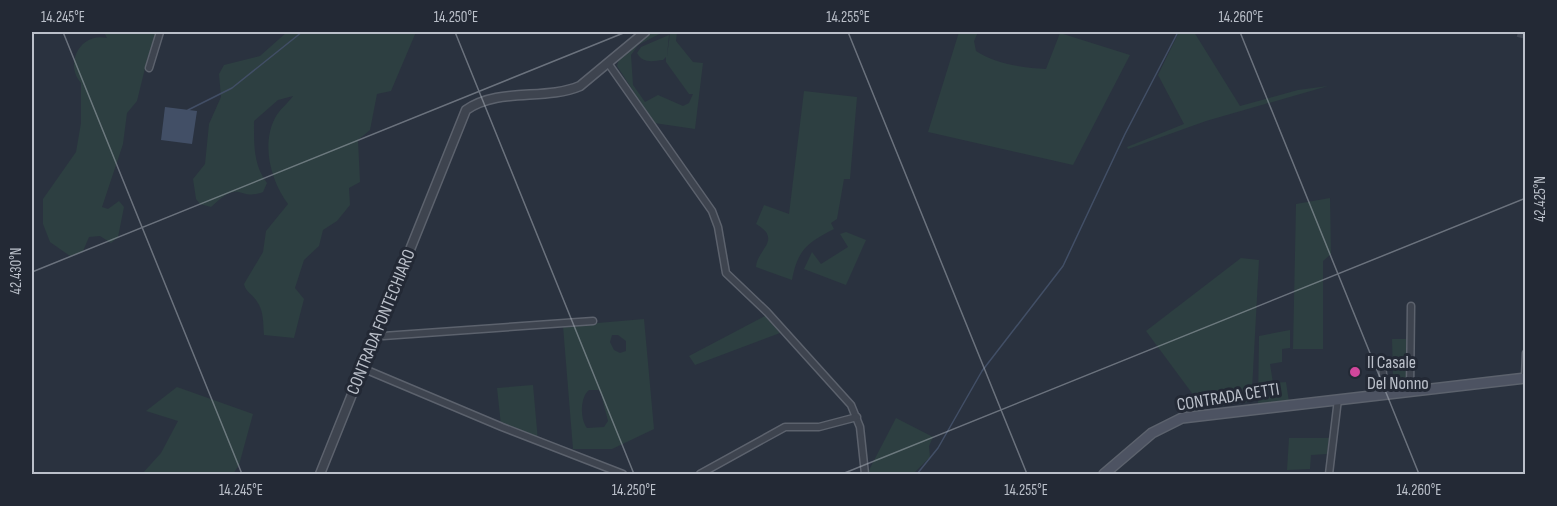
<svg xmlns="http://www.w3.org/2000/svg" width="1557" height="506" font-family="'Sofia Sans Condensed',sans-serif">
	<rect width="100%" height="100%" fill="#2a323f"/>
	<g fill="#2d3f41" fill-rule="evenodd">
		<path d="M104 32H158L148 56 137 101 127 113 123 144 102 207 108 209 119 201 124 207 118 237 111 243 100 236 89 237 83 251 70 256 50 242 43 224V199L76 152 81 123V83C64 64 80 32 107 38Z"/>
		<path d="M287 32H416L391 91 377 94 370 130 358 140 360 182 349 188 350 205 337 221 323 230 319 246 304 260 295 288 304 299 294 338 264 335C263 323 264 310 256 300 251 293 246 292 244 284L263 252 266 231 288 204C271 181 261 145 275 118 279 110 288 103 293 96L278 100 254 121C254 144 253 164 267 183L263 192C238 202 242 177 211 207L200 204 196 199 193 179 205 164 209 124 221 97 219 74 224 65 260 56Z"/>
		<path d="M650 32H663L638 45 631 55 633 85 645 102 658 95 683 106 689 103 693 94H689L666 62V57L663 60C653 61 643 64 637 53L641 47 669 35 667 56 670 34 677 32 676 41 693 62 703 63 695 129 654 123 617 66 620 55Z"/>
		<path d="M959 32H978L974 41 976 51C995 64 1024 68 1046 69L1060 33 1130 55 1073 165 928 132Z"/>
		<polygon points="1179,32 1194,32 1240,106 1298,90 1328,86 1206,121 1128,149 1127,147 1184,124 1158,75"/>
		<path d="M804 91 857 97 850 179H844L837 219 831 223 834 229C807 243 798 249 792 280L756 267C757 249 783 240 756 224L764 205 789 214Z"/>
		<polygon points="1330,198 1331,254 1323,261 1323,349 1293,349 1296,204"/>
		<polygon points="846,232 866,240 846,285 804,269 812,252 821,264 848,247 840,234"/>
		<polygon points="1241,258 1259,260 1252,390 1248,402 1203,408 1146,331"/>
		<polygon points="765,316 780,333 695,365 689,356"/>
		<path d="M644 319 654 429 612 449H573L563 326ZM612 335H618L626 341V351L620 353 614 350 610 342ZM589 390H599L601 394 608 421 604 427 587 428C580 419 580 397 589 390Z"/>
		<polygon points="1290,330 1290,348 1282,349 1282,362 1270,364 1273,383 1286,382 1289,402 1258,404 1259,336"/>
		<polygon points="1392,339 1407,339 1406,389 1386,391 1386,378 1393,377"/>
		<polygon points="533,385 538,441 501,425 497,388"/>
		<polygon points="177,387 253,414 239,465 233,474 142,474 161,453 178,421 146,411"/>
		<polygon points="896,418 933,437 929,446 930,457 913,474 867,474"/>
		<polygon points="1289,438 1329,438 1327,454 1311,455 1310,469 1287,470"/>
	</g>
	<polygon fill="#424f66" points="165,107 197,111 192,144 161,140"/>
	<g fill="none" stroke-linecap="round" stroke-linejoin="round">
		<g stroke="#424f66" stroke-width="1.5">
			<polyline points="188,110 232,88 302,32"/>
			<polyline points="917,474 938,448 982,371 1063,266 1125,134 1178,32"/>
		</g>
		<polyline stroke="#404754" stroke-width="10" stroke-dasharray="10 5" stroke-linecap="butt" points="1518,32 1526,34"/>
		<defs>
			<g id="minor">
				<polyline points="608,63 712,211 718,227 726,273 767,312 851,405 860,427 865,474"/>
				<polyline points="149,68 160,32"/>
				<polyline points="376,333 383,336 593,321"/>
				<polyline points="1382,364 1385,394"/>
				<polyline points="362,368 502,427 623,474"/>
				<polyline points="1525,378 1526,353"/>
				<polyline points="1410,391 1411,306"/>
				<polyline points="700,474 785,427 819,427 857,417"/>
				<polyline points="1329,474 1338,399"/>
			</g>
			<path id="tertiary" d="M320 474 466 110C499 87 545 101 580 86L645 32"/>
			<polyline id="secondary" points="1104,474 1152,433 1182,418 1526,378"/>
		</defs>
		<use href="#minor" stroke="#5c626d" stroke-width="9"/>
		<use href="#tertiary" stroke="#5c626d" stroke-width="11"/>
		<use href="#secondary" stroke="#5c626d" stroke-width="12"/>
		<use href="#minor" stroke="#3e444f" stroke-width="6"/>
		<use href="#tertiary" stroke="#3e444f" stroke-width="8"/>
		<use href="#secondary" stroke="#4d5362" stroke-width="9"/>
	</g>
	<path fill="none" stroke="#bbc0ca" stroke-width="1.5" stroke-opacity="0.45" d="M63 32 242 474M455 32 634 474M848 32 1027 474M1240 32 1419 474M32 272 626 32M842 474 1526 198"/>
	<circle fill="#d1479c" stroke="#232935" stroke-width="2" cx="1355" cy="372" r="6"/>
	<g text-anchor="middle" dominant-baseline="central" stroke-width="6" stroke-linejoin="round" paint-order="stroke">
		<g font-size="18" fill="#bbc0ca" stroke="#232935">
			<text transform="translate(381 322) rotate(-68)">CONTRADA FONTECHIARO</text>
			<text transform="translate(1228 397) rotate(-9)">CONTRADA CETTI</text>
		</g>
		<g font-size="18" fill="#bbc0ca" stroke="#232935" text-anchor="start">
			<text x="1367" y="362">Il Casale<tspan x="1367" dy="21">Del Nonno</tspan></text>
		</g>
	</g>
	<rect width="1557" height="506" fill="none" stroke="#232935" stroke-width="66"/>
	<rect x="33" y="33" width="1491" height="440" fill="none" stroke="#bbc0ca" stroke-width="2"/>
	<g font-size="15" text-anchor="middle" fill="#bbc0ca">
		<text x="63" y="22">14.245°E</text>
		<text x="456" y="22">14.250°E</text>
		<text x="848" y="22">14.255°E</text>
		<text x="1241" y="22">14.260°E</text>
		<text transform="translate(1540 199) rotate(-90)" y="5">42.425°N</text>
		<text transform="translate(16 271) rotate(-90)" y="5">42.430°N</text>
		<text x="241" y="495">14.245°E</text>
		<text x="634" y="495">14.250°E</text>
		<text x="1026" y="495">14.255°E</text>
		<text x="1419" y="495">14.260°E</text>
	</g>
</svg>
